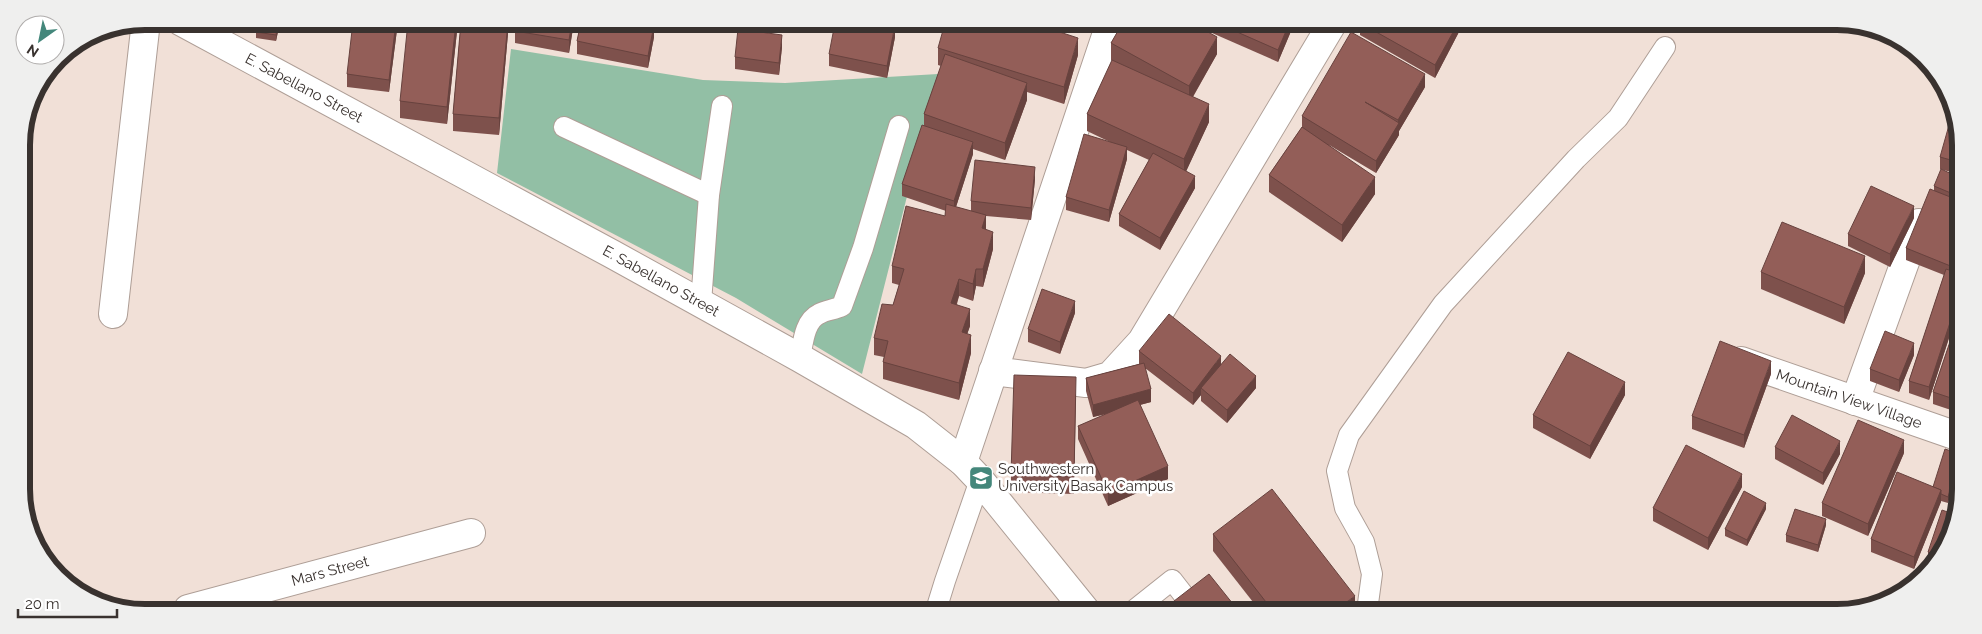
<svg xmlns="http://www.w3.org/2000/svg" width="1982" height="634" font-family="Raleway,sans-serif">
	<rect width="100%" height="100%" fill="#f1e0d7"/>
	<polygon fill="#92bfa5" points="511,49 703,80 785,83 938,74 862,374 736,298 497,173"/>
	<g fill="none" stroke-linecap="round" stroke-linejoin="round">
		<defs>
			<g id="service">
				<polyline points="564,127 709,195"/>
				<polyline points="701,303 709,195 722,106"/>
				<path d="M800 358C803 344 804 321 819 314 826 310 834 310 842 306L863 248 899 126"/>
				<polyline points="936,610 945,581 980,480"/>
				<polyline points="1133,611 1172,580 1186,598"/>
				<polyline points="1367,611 1372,574 1364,542 1345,508 1337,471 1349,435 1443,304 1576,159 1618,118 1665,47"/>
			</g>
			<g id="minor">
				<polyline points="113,314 146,21"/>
				<polyline points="1741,361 1957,436"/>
				<polyline points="993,371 1086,383 1110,376 1142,341 1332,24"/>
				<polyline points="1855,401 1919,223"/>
				<polyline points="963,462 1110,24"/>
				<polyline points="188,609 471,533"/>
			</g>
			<polyline id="tertiary" points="180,21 612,254 800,358 916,425 963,462 980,480 1086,611"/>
		</defs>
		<use href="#service" stroke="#ae9e96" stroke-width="22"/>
		<use href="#minor" stroke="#ae9e96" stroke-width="30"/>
		<use href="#tertiary" stroke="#ae9e96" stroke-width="30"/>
		<use href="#service" stroke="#fff" stroke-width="20"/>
		<use href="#minor" stroke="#fff" stroke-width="28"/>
		<use href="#tertiary" stroke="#fff" stroke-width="28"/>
	</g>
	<g fill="#7e514c">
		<polygon points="280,22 276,41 256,38 256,32"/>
		<polygon points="398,22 389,92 347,87 347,74"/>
		<polygon points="458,22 447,124 400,118 400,101"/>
		<polygon points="461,22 509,22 499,135 453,131 453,114"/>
		<polygon points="574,22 569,53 515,43 515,31"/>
		<polygon points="581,22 654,23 654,37 648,68 577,54 577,41"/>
		<polygon points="681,23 751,23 750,29 681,25"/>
		<polygon points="1122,24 1199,24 1198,26 1217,54 1193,97 1209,122 1186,171 1195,188 1160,250 1119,226 1119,214 1149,160 1127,150 1127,159 1109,222 1066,210 1066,197 1110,142 1087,131 1087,114 1112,61 1111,60 1111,43"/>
		<polygon points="1212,24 1294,24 1278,62 1212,33"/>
		<polygon points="1360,24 1461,25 1461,28 1435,78 1360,35"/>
		<polygon points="895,37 887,78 829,66 829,54"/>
		<polygon points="782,47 779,75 735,69 735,57"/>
		<polygon points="938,48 1078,55 1064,104 1027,92 1027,100 1005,160 973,149 973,154 956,207 971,211 971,201 1035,179 1031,220 986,216 986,230 993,249 983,287 976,286 973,301 959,296 957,304 970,326 967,334 971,353 959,400 883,379 883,362 884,357 874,355 874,338 893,305 899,285 892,283 892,266 945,216 946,211 902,196 902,184 924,125 924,114 941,66 938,65"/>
		<polygon points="1425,87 1399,131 1399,135 1376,173 1329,145 1375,194 1342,242 1269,192 1269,175 1302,127 1302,116"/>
		<polygon points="1958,121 1958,174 1940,169 1940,157"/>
		<polygon points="1958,177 1958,266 1955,272 1958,273 1958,310 1929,400 1909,393 1909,381 1944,275 1906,260 1906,248 1934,191 1934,186"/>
		<polygon points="1914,218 1890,267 1848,246 1848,234"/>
		<polygon points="1761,272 1865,273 1844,324 1761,289"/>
		<polygon points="1075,313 1060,354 1028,342 1028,329"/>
		<polygon points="1957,321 1957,412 1933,404 1933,392"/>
		<polygon points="1139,351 1221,364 1256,388 1227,423 1201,401 1201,395 1193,405 1145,368 1151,402 1140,405 1168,479 1108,506 1078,439 1078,426 1107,414 1093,417 1086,391 1086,378 1139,364"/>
		<polygon points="1914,355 1899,392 1870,381 1870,369"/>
		<polygon points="1771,374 1744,448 1692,429 1692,416"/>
		<polygon points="1076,394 1074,494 1011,492 1011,475"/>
		<polygon points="1625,395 1590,459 1533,428 1533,415"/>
		<polygon points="1775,447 1840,454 1823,485 1775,459"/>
		<polygon points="1904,453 1868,536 1822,516 1822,503"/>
		<polygon points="1957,453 1948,503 1941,501 1914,569 1871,552 1871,539 1933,487"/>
		<polygon points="1957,482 1956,521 1940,558 1933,566 1928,564 1928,552 1950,512 1950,504"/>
		<polygon points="1742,487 1708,550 1653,521 1653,508"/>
		<polygon points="1766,509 1747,546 1725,536 1725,529"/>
		<polygon points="1826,525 1818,552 1786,542 1786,535"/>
		<polygon points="1213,534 1355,611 1260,611 1213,551"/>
	</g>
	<g fill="#67423e">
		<polygon points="278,22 280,22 276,41 276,35"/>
		<polygon points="396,22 398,22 389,92 389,80"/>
		<polygon points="456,22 458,22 447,124 447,107"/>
		<polygon points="508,22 509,22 499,135 499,118"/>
		<polygon points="572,22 574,22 569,53 569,40"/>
		<polygon points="1289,24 1294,24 1278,62 1278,50"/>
		<polygon points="654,25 654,37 648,68 648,56"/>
		<polygon points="895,25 895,37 887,78 887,66"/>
		<polygon points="1457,25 1461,25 1461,28 1435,78 1435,65"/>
		<polygon points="782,35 782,47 779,75 779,63"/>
		<polygon points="1217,37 1217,54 1189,103 1189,86"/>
		<polygon points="1078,38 1078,55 1064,104 1064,87"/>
		<polygon points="1425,74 1425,87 1399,131 1399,135 1376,173 1376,161 1398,124 1398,120"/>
		<polygon points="1027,83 1027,100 1005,160 1005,143"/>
		<polygon points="1209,104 1209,122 1184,176 1184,159"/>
		<polygon points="973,142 973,154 954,213 954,201"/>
		<polygon points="1127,147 1127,159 1109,222 1109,210"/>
		<polygon points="1035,167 1035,179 1031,220 1031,208"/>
		<polygon points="1195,176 1195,188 1160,250 1160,238"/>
		<polygon points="1375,177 1375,194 1342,242 1342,225"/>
		<polygon points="1914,206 1914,218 1890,267 1890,254"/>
		<polygon points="986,215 986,232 982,228"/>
		<polygon points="993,232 993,249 983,287 983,269"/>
		<polygon points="1958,254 1958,266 1953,279 1953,267"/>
		<polygon points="1865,256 1865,273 1844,324 1844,307"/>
		<polygon points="976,269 976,286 973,301 973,284"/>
		<polygon points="959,279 959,296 951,320 951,303"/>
		<polygon points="1958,298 1958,310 1929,400 1929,387"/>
		<polygon points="1075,301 1075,313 1060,354 1060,342"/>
		<polygon points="970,309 970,326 962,349 962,332"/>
		<polygon points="971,335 971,353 959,400 959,383"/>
		<polygon points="1914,343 1914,355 1899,392 1899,380"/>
		<polygon points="1221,356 1221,368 1201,388 1201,395 1193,405 1193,393"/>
		<polygon points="1771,361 1771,374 1744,448 1744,435"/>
		<polygon points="1256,376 1256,388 1227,423 1227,410"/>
		<polygon points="1625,382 1625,395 1590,459 1590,446"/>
		<polygon points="1151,389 1151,402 1093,417 1093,405"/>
		<polygon points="1904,440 1904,453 1868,536 1868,524"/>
		<polygon points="1840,441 1840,454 1823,485 1823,473"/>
		<polygon points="1168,466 1168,479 1108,506 1108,493"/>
		<polygon points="1957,468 1957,475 1948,503 1948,497"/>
		<polygon points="1742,474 1742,487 1708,550 1708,538"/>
		<polygon points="1941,490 1941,502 1914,569 1914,557"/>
		<polygon points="1766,503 1766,509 1747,546 1747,540"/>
		<polygon points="1826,519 1826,525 1818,552 1818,545"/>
		<polygon points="1355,596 1355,611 1334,611"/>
		<polygon points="1233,604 1233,611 1224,611"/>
	</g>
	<g fill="#935e58" stroke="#67423e">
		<polygon points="258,22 278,22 276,35 256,32"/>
		<polygon points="353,22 396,22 389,80 347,74"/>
		<polygon points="408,22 456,22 447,107 400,101"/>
		<polygon points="461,22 508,22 499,118 453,114"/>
		<polygon points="516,22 572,22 569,40 515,31"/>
		<polygon points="581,22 642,22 654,25 648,56 577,41"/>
		<polygon points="835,23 885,23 895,25 887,66 829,54"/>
		<polygon points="945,23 1032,23 1078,38 1064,87 938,48"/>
		<polygon points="1122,24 1194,24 1217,37 1189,86 1111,43"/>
		<polygon points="1219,24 1289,24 1278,50"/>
		<polygon points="1362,24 1457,25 1435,65"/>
		<polygon points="738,29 782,35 779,63 735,57"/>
		<polygon points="1351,32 1425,74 1398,120 1365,102 1399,123 1376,161 1302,116"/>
		<polygon points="945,54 1027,83 1005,143 924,114"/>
		<polygon points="1112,60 1209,104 1184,159 1087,114"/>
		<polygon points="1953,111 1958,121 1958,162 1940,157"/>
		<polygon points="922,125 973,142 954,201 902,184"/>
		<polygon points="1302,127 1375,177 1342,225 1269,175"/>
		<polygon points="1084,134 1127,147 1109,210 1066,197"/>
		<polygon points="1153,153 1195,176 1160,238 1119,214"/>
		<polygon points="975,160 1035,167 1031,208 971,201"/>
		<polygon points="1941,169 1958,177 1958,196 1934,186"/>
		<polygon points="1871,186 1914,206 1890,254 1848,234"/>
		<polygon points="1930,189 1958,200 1958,254 1953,267 1906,248"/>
		<polygon points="946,204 986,215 982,228 993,232 983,269 976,269 973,284 959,279 951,303 970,309 962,332 971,335 959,383 883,362 888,341 874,338 882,304 893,305 904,269 892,266 906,206 945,216"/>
		<polygon points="1782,222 1865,256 1844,307 1761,272"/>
		<polygon points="1946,269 1958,273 1958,298 1929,387 1909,381"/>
		<polygon points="1042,289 1075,301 1060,342 1028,329"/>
		<polygon points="1169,314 1221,356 1193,393 1139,351"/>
		<polygon points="1957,321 1957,400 1933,392"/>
		<polygon points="1885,331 1914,343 1899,380 1870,369"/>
		<polygon points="1720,341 1771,361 1744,435 1692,416"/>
		<polygon points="1568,352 1625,382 1590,446 1533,415"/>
		<polygon points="1230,354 1256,376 1227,410 1201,388"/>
		<polygon points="1144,363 1151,389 1093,405 1086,378"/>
		<polygon points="1014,375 1076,377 1074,477 1011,475"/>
		<polygon points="1138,400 1168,466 1108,493 1078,426"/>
		<polygon points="1792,415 1840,441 1823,473 1775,447"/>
		<polygon points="1858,420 1904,440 1868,524 1822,503"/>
		<polygon points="1686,445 1742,474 1708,538 1653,508"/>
		<polygon points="1945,449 1957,453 1957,468 1948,497 1941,494 1941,490 1933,487"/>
		<polygon points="1897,472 1941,490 1914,557 1871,539"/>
		<polygon points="1957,482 1957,506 1950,504"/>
		<polygon points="1272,489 1355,596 1334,611 1273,611 1213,534"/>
		<polygon points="1744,491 1766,503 1747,540 1725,529"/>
		<polygon points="1795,509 1826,519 1818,545 1786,535"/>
		<polygon points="1942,510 1956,515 1956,521 1941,556 1928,552"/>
		<polygon points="1209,574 1233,604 1224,611 1167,611 1165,608"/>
	</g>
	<defs>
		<symbol id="university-square" viewBox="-11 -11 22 22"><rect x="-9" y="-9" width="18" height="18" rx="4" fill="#44877b" stroke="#fff"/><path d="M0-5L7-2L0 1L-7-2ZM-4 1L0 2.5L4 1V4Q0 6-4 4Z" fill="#fff"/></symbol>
	</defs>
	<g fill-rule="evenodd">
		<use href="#university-square" x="967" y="464" width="28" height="28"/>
	</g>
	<g text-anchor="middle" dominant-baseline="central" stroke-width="5" stroke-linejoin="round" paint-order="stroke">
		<g font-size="15" fill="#39322f" stroke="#fff">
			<text transform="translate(304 88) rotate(28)">E. Sabellano Street</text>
			<text transform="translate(661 281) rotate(29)">E. Sabellano Street</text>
			<text transform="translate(1849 399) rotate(19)">Mountain View Village</text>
			<text transform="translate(330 571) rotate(-15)">Mars Street</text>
		</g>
		<g font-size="15" fill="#39322f" stroke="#fff" text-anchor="start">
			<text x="998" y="469">Southwestern<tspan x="998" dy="17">University Basak Campus</tspan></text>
		</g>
	</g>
	<path d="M0 0H1982V634H0ZM145 30H1837A115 115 0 0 1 1952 145V489A115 115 0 0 1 1837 604H145A115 115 0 0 1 30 489V145A115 115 0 0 1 145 30Z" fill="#efefee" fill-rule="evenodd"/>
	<path fill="none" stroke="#39322f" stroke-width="6" d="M145 30H1837A115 115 0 0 1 1952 145V489A115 115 0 0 1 1837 604H145A115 115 0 0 1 30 489V145A115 115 0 0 1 145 30Z"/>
	<g transform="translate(40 40) rotate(213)"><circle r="24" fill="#ffffff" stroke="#b0adac"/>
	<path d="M0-4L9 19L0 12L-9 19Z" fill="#44877b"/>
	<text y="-8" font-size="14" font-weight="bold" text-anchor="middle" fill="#39322f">N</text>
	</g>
	<path d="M18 609v8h99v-8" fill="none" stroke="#39322f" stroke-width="2.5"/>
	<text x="25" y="609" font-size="15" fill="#39322f" stroke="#ffffff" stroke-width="4" paint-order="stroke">20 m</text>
</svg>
